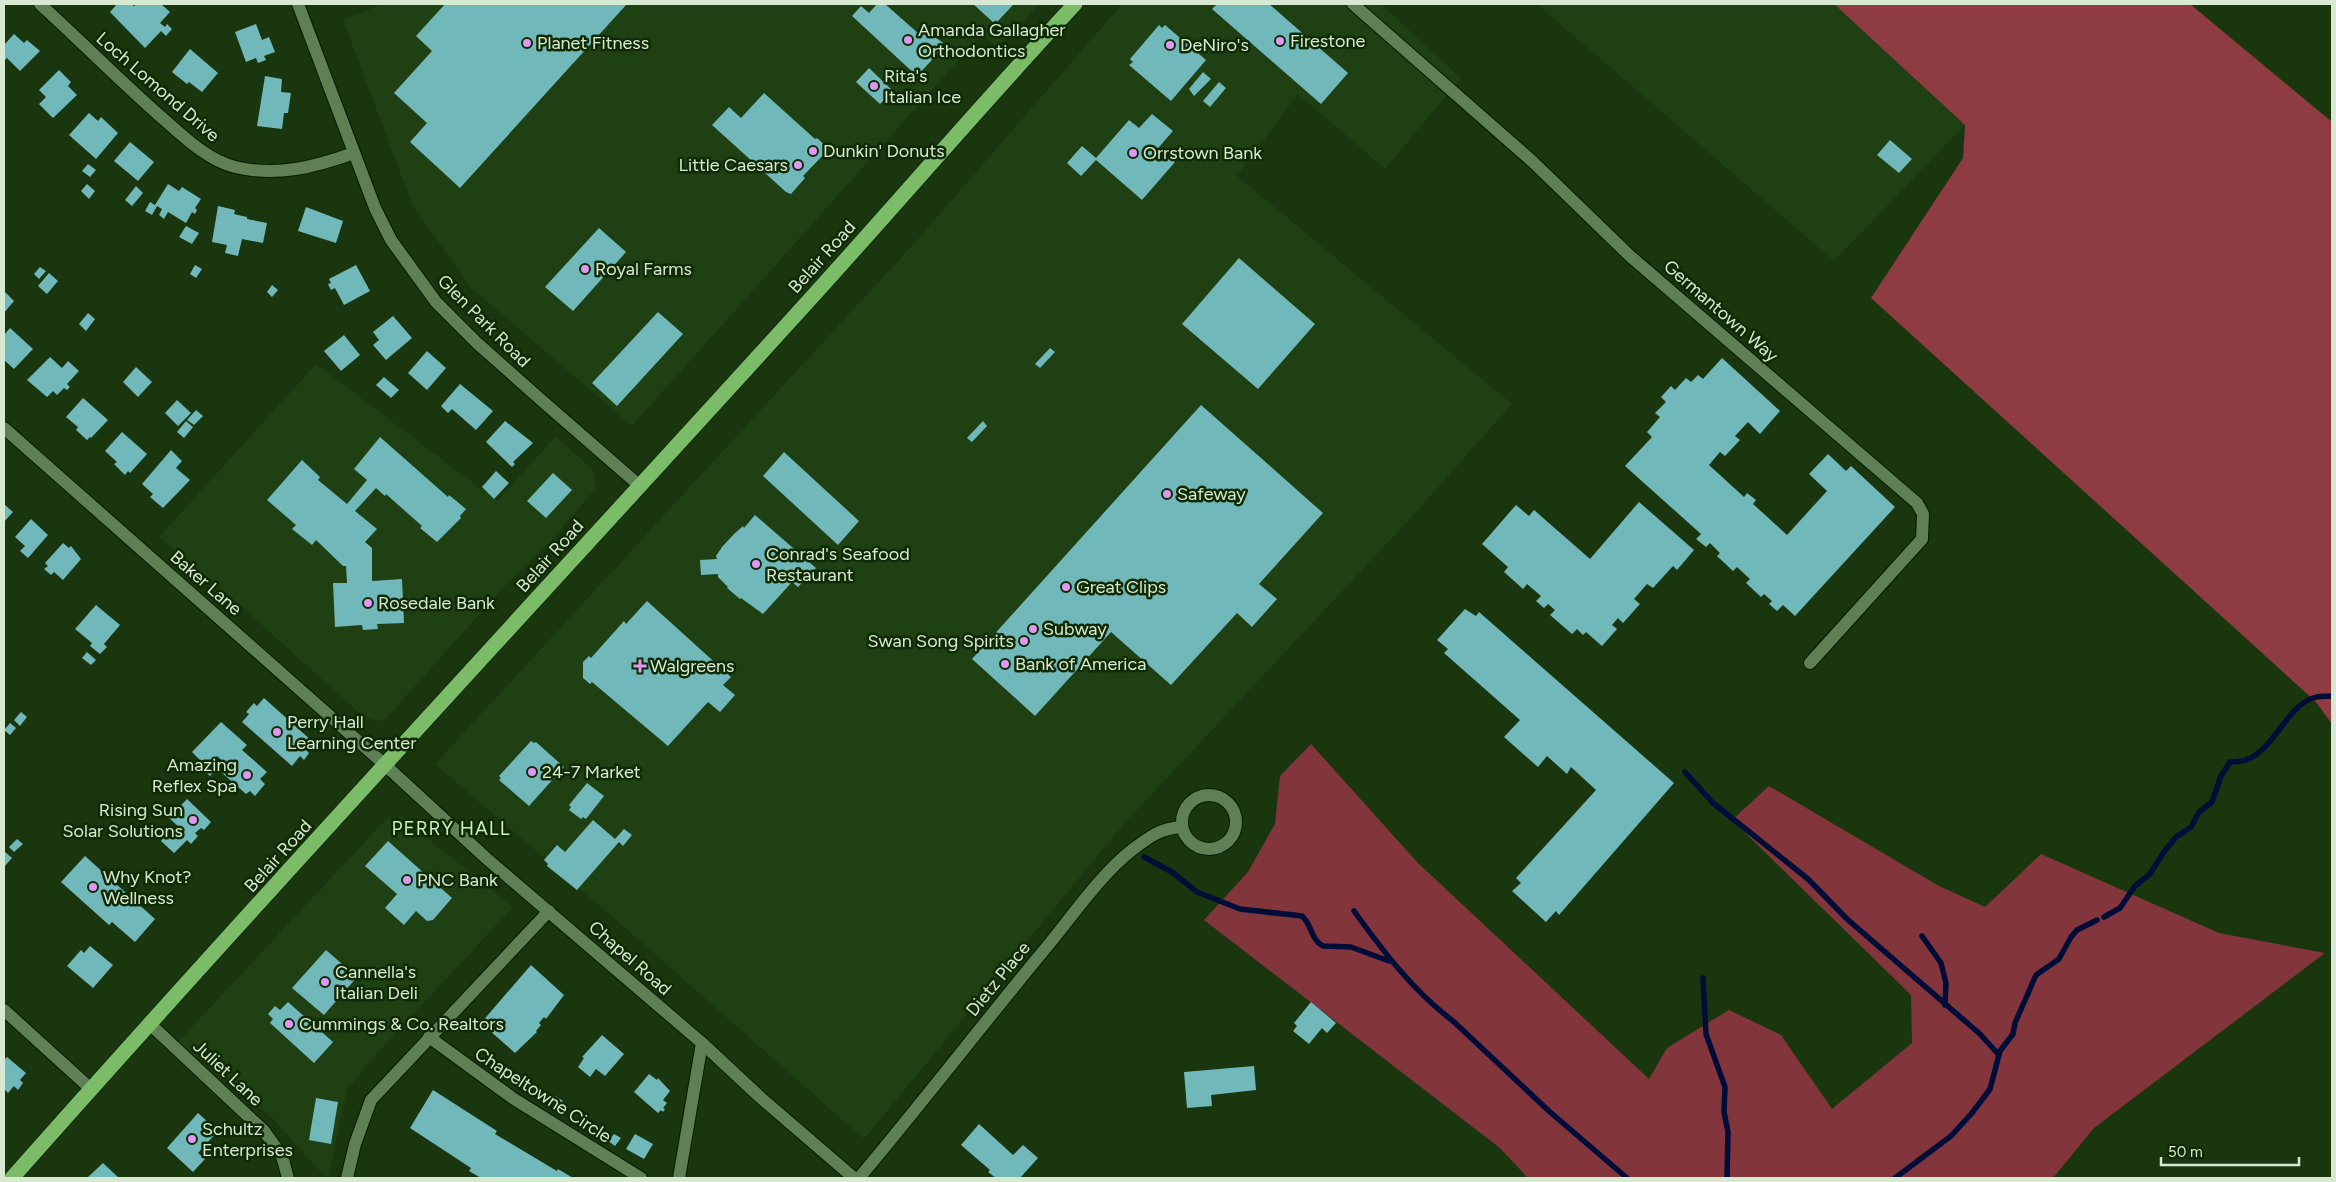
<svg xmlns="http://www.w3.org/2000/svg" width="2336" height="1182" font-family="Figtree,sans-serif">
	<rect width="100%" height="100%" fill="#19360f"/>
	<g fill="#1f4013">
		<polygon points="382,4 1040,4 997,48 982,34 632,426 470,287 412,204 343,20"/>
		<polygon points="1122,4 1381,4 1461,78 1385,169 1298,94 1237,176 1512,404 1409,520 1123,825 864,1139 622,925 435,764 918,239"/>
		<polygon points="1537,4 1834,4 1965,125 1834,261"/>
		<polygon points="316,364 497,501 556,436 593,470 596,488 550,542 501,590 385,720 377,721 367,718 355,709 244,609 159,537"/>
		<polygon points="402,818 513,907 379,1051 347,1090 328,1178 326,1178 273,1119 178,1042 386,819"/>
	</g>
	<polygon fill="#82353a" points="1311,744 1418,863 1649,1079 1667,1048 1729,1010 1781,1035 1832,1109 1912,1043 1911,995 1732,820 1769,786 1939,886 1985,907 2041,854 2219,933 2325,953 2094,1128 2053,1178 1528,1178 1500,1148 1204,920 1248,872 1275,824 1280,776"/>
	<polygon fill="#8e3b41" points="1834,4 2190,4 2332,122 2332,724 2316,702 1871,298 1963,158 1965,125"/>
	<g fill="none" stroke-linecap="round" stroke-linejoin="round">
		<g stroke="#000d39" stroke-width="5.5">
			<polyline points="1685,772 1713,803 1808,879 1847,919 1980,1034 1999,1055"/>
			<path d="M1144 857 1172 872 1197 892 1240 909 1302 916C1312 924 1310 939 1323 946L1351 947 1389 961"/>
			<path d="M1354 911C1383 951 1413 991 1453 1021L1550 1112 1627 1178"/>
			<path d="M2104 917 2120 908 2135 886 2150 874 2164 852 2176 837 2191 827 2199 812 2212 802 2221 776 2230 762C2235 761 2241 762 2246 760 2275 749 2286 707 2313 698 2319 696 2326 696 2332 696"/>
			<polyline points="1922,936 1941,963 1946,983 1945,1005"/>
			<polyline points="1703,978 1706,1034 1725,1087 1724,1112 1728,1132 1727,1178"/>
			<polyline points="1895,1178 1951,1136 1972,1113 1990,1089 2000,1051 2013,1034 2015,1023 2036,975 2059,959 2071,937 2077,930 2097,920"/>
		</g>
	</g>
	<g fill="#71b8bb">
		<polygon points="117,4 131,4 134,6 137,4 161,4 170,12 160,23 165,27 167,24 172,29 166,36 161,31 145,48 110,12"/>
		<polygon points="445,4 627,4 460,188 410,142 427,123 394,93 432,51 416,36"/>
		<polygon points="877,4 885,4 919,34 924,28 943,43 942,49 917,76 852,16 861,6 869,13"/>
		<polygon points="973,4 1012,4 1013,5 997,22 995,20 994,23"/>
		<polygon points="1217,4 1269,4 1348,73 1321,104 1212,9"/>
		<polygon points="256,24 262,40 269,37 275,52 264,56 266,60 258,63 256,58 246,62 235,32"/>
		<polygon points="1159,25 1162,28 1165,25 1206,60 1171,101 1129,65 1133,62 1130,59"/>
		<polygon points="14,34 24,43 27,40 40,51 20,71 7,58 4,61 4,45"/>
		<polygon points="190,49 218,73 202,92 189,82 187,84 172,72"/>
		<polygon points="869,68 893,91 880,104 856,82"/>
		<polygon points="59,70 71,82 68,86 77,95 53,118 39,104 46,97 39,90"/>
		<polygon points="1203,72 1211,79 1194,96 1189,89"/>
		<polygon points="265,76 282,79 281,92 291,93 288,113 284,113 282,129 257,126"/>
		<polygon points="1219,82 1226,88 1210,107 1203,101"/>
		<polygon points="764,93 815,139 817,138 829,149 803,176 805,178 791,194 786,192 712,125 729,107 741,118"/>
		<polygon points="89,113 98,121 101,117 118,133 96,159 69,135"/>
		<polygon points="1152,114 1173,131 1159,147 1175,162 1142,200 1096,160 1081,176 1067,163 1082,146 1096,158 1129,120 1139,128"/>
		<polygon points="1890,140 1912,159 1899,173 1877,155"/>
		<polygon points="130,142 154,162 138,181 114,161"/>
		<polygon points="88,164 96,170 90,177 82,171"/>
		<polygon points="87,184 95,191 89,199 81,191"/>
		<polygon points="168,184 179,191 182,187 201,199 195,208 197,210 195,214 192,212 186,223 168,212 164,219 159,215 162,209 157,206 152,215 145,211 150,202 155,205"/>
		<polygon points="136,186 143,193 132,206 125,200"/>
		<polygon points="218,206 235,210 234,214 247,217 247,219 267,223 263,243 242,239 238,256 225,253 227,245 212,242"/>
		<polygon points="306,207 343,221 336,243 298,231"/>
		<polygon points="186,226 199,233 192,244 179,237"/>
		<polygon points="599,228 626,252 573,311 545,287"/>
		<polygon points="1239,258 1315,324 1258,389 1182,324"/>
		<polygon points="195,265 202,269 196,278 190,274"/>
		<polygon points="356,265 370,291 344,305 335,288 331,290 328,284 331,283 329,279"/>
		<polygon points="40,267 46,271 39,279 34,274"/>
		<polygon points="49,273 58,281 47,294 38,286"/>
		<polygon points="272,285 278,290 272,297 267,292"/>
		<polygon points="4,291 14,301 4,313"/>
		<polygon points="658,312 683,334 617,406 592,383"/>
		<polygon points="88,313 95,319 86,331 79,324"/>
		<polygon points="393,316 412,338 386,360 373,345 379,340 373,332"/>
		<polygon points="10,328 33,349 14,369 4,360 4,335"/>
		<polygon points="344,335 360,355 341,371 324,351"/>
		<polygon points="1050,348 1055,352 1040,368 1035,364"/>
		<polygon points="427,351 446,368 427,390 408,373"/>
		<polygon points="50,357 62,368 68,361 79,371 67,384 70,387 67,390 64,388 57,395 53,391 47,397 27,380"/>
		<polygon points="1722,358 1780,411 1760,434 1748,422 1735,436 1740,440 1725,456 1720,452 1709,465 1744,497 1747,493 1756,500 1753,504 1787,535 1827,491 1809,474 1828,454 1846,471 1851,466 1895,507 1795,616 1783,605 1777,611 1769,604 1772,601 1764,594 1761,597 1746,583 1750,579 1737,567 1733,571 1717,556 1720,553 1710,543 1706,547 1696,539 1701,534 1625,466 1652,437 1647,432 1660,417 1655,413 1666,402 1661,397 1671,386 1675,390 1686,378 1691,382 1698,375 1703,379"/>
		<polygon points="136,367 152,382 138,397 123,382"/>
		<polygon points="384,377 399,390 391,398 376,385"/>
		<polygon points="460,384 493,411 476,430 452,409 448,413 441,406"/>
		<polygon points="83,398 108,420 91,438 90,437 87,440 76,430 78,427 66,417"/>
		<polygon points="177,400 191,413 178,426 165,413"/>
		<polygon points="1201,405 1323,513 1259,584 1277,599 1252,627 1237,613 1171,685 1111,632 1035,716 972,659"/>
		<polygon points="196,410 203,416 194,425 187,420"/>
		<polygon points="186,421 193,427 184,438 177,432"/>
		<polygon points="505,421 533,443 513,462 515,464 512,467 486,442"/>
		<polygon points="983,421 987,426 972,442 967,438"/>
		<polygon points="122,432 147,454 130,473 128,471 125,475 114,464 117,462 105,451"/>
		<polygon points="380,437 448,497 449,495 466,509 460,516 461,518 437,542 420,528 422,526 386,494 385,496 376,488 355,511 377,529 365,542 372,548 372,581 402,579 404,623 377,624 378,629 363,630 362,625 335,627 333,583 347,583 346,566 343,566 316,540 312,545 292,529 296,525 267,500 302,460 320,477 318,480 347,504 367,480 354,469"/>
		<polygon points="171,450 182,461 176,468 190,480 163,508 150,497 153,494 142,484"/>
		<polygon points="784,452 859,521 838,545 763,476"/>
		<polygon points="496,471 509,483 494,499 482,487"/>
		<polygon points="553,473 572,490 546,518 527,501"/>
		<polygon points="1639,502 1694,550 1677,570 1673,566 1653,588 1647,584 1634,599 1640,604 1623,623 1618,618 1612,625 1617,629 1602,646 1586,632 1583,635 1577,629 1572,634 1550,615 1555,610 1548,604 1544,608 1536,601 1541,596 1527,584 1523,589 1504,572 1508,567 1482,544 1516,505 1529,516 1534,510 1590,559"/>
		<polygon points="4,504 13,512 4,522"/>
		<polygon points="755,515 816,568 798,587 792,582 763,614 741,598 740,599 727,588 728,587 718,577 718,574 701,575 700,560 717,559 716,556 722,547 734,534 743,526 744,528"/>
		<polygon points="31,519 48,535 28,558 20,551 25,546 15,537"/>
		<polygon points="63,543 69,548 71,546 81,559 63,580 54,572 51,575 44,569 48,566 45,563"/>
		<polygon points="647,601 731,677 723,685 735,695 720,712 708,702 668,746 592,682 590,684 583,678 583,662 589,656 591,658 624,621 626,624"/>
		<polygon points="96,605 120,625 104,644 107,647 100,654 90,646 92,643 75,629"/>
		<polygon points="1465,609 1476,616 1479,612 1674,783 1559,915 1556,911 1546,922 1512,891 1521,883 1516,878 1596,790 1571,767 1567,774 1547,756 1538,767 1504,737 1520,720 1444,653 1448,649 1437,640"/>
		<polygon points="87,652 96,660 91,665 82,658"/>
		<polygon points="264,698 313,742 306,750 309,753 304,760 300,756 292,766 242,722 249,714 246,712 254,703 257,706"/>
		<polygon points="21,712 27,717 20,726 14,720"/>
		<polygon points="221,722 247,745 242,750 267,772 260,779 265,784 255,796 250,791 246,794 221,772 227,765 217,756 211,763 217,768 210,776 199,766 202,762 192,752"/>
		<polygon points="10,723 16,728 10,735 4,730"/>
		<polygon points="531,741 534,743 536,742 564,767 529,806 499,780 501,778 499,776"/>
		<polygon points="587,783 604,796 586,819 583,817 581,819 569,810 571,807 569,805"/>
		<polygon points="187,799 211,822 204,830 201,828 195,833 198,836 191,844 187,840 174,853 161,841 169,831 173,835 177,831 179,827 169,818"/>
		<polygon points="593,820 615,839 624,829 632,835 623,846 619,842 577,890 547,866 548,864 544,860 557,845 565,852"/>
		<polygon points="17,839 23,844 14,852 9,847"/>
		<polygon points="388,841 452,898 433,920 427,921 416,911 404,925 385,908 397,894 365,866"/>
		<polygon points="4,851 12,858 4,867"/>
		<polygon points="85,856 155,919 135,942 112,922 109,925 61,882"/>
		<polygon points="90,946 113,965 93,988 67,966 81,950 84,953"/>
		<polygon points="326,950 357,977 324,1015 292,988"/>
		<polygon points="531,965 564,995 546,1019 544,1017 539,1023 541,1025 536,1031 537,1032 515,1053 481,1023"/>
		<polygon points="288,1002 333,1042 314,1063 270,1023 273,1019 268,1014 275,1006 280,1010"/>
		<polygon points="1311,1002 1336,1023 1327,1033 1322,1028 1309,1044 1293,1031 1297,1026 1294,1023"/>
		<polygon points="602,1035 624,1054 605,1076 596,1069 590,1077 578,1067 584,1058 582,1057"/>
		<polygon points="7,1057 26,1073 20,1080 23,1083 18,1090 14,1086 8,1093 4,1089 4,1060"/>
		<polygon points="1254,1066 1256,1090 1211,1095 1212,1106 1187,1108 1184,1072"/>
		<polygon points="649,1074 657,1080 658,1078 670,1091 663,1100 667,1103 663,1108 665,1109 663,1112 661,1110 658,1113 634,1092"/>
		<polygon points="433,1090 497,1131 495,1134 557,1171 558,1169 573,1178 481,1178 469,1171 471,1168 410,1128"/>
		<polygon points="555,1096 563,1101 559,1107 551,1102"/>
		<polygon points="316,1098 338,1102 331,1144 309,1140"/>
		<polygon points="198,1113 218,1131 198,1153 205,1159 193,1172 167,1148"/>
		<polygon points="979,1124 1013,1155 1023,1145 1038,1158 1020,1178 996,1178 988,1172 990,1170 961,1145"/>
		<polygon points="614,1134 621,1138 615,1146 608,1141"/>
		<polygon points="635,1134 653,1144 644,1159 626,1149"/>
		<polygon points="103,1163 119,1178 87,1178"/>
	</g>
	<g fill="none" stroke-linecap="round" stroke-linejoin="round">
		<defs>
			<g id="street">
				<path d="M40 4C83 43 124 85 168 123 187 140 210 161 235 167 277 177 315 167 354 153"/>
				<polyline points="298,4 375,208 391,240 436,302 477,343 540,399 640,486"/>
				<polyline points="1353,4 1533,162 1630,256 1917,503 1923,514 1922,539 1810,663"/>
				<polyline points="4,428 384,764"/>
				<circle cx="1209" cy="822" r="27"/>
				<polyline points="4,1010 91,1089"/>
				<polyline points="151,1025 264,1131 282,1156 288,1178"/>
				<polyline points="429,1037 514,1099 641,1178"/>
				<polyline points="347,1178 355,1144 371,1100 549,911"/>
				<polyline points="679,1178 702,1043"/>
				<path d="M859 1178C922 1103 982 1025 1045 949 1071 918 1100 875 1132 850 1149 837 1161 828 1182 827"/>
			</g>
			<polyline id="secondary" points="384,764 486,858 702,1043 761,1098 854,1178"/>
			<path id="highway" d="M12 1178C269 888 533 604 793 318 888 214 979 107 1075 4"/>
		</defs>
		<use href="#street" stroke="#021c00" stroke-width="14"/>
		<use href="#secondary" stroke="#021c00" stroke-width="14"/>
		<use href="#highway" stroke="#021c00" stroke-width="16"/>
		<use href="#street" stroke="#5f7f55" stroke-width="12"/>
		<use href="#secondary" stroke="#5f7f55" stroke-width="12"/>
		<use href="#highway" stroke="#7cbb68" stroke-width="15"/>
	</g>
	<g fill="#de98f2" stroke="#0f2b05" stroke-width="2">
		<circle cx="908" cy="40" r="5"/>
		<circle cx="1280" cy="41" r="5"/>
		<circle cx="527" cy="43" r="5"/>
		<circle cx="1170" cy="45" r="5"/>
		<circle cx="874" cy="86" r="5"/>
		<circle cx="813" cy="151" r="5"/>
		<circle cx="1133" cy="153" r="5"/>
		<circle cx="798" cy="165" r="5"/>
		<circle cx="585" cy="269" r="5"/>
		<circle cx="1167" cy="494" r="5"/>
		<circle cx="756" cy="564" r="5"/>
		<circle cx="1066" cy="587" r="5"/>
		<circle cx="368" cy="603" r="5"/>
		<circle cx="1033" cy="629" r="5"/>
		<circle cx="1024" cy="641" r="5"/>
		<circle cx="1005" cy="664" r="5"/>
		<path d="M637.5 658.5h5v5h5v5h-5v5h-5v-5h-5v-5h5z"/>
		<circle cx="277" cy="732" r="5"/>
		<circle cx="532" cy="772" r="5"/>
		<circle cx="247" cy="775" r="5"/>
		<circle cx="193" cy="820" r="5"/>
		<circle cx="407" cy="880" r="5"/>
		<circle cx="93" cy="887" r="5"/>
		<circle cx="325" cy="982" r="5"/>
		<circle cx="289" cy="1024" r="5"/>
		<circle cx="192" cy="1139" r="5"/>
	</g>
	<g text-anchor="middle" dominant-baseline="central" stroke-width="5" stroke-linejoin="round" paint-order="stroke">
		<g font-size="18" fill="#d8e9d2" stroke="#0f2b05" text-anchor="start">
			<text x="918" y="30">Amanda Gallagher<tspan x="918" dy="21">Orthodontics</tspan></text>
			<text x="1290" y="41">Firestone</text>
			<text x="537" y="43">Planet Fitness</text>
			<text x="1180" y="45">DeNiro's</text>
			<text x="884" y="76">Rita's<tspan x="884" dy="21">Italian Ice</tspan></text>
			<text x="823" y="151">Dunkin' Donuts</text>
			<text x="1143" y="153">Orrstown Bank</text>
			<text x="788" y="165" text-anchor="end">Little Caesars</text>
			<text x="595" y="269">Royal Farms</text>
			<text x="1177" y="494">Safeway</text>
			<text x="766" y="554">Conrad's Seafood<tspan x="766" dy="21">Restaurant</tspan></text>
			<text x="1076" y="587">Great Clips</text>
			<text x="378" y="603">Rosedale Bank</text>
			<text x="1043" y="629">Subway</text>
			<text x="1014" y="641" text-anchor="end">Swan Song Spirits</text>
			<text x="1015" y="664">Bank of America</text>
			<text x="650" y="666">Walgreens</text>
			<text x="287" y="722">Perry Hall<tspan x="287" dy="21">Learning Center</tspan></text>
			<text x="237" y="765" text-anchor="end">Amazing<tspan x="237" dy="21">Reflex Spa</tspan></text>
			<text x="542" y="772">24-7 Market</text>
			<text x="183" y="810" text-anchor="end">Rising Sun<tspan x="183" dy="21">Solar Solutions</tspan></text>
			<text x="103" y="877">Why Knot?<tspan x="103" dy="21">Wellness</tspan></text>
			<text x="417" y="880">PNC Bank</text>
			<text x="335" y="972">Cannella's<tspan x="335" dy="21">Italian Deli</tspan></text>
			<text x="299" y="1024">Cummings &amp; Co. Realtors</text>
			<text x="202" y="1129">Schultz<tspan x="202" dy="21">Enterprises</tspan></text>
		</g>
		<g font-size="18" fill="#d8e9d2" stroke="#0f2b05">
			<text transform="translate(158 87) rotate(41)">Loch Lomond Drive</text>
			<text transform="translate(822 257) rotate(-48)">Belair Road</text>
			<text transform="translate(1721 311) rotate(41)">Germantown Way</text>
			<text transform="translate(484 321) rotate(45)">Glen Park Road</text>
			<text transform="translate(550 556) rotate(-48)">Belair Road</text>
			<text transform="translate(206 583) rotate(41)">Baker Lane</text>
			<text transform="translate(278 856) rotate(-48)">Belair Road</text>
			<text transform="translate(630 958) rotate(41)">Chapel Road</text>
			<text transform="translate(998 979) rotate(-51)">Dietz Place</text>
			<text transform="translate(228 1073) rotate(43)">Juliet Lane</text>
			<text transform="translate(543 1095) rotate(33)">Chapeltowne Circle</text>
		</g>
		<g font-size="19" letter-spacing="1" fill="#caeec0" stroke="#0f2b05">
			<text x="451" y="828">PERRY HALL</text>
		</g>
	</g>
	<rect width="2336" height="1182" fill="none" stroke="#d8e9d2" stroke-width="10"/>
	<path d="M2161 1157v8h138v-8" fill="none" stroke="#d8e9d2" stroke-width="2.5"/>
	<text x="2168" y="1157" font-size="15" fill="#d8e9d2" stroke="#0f2b05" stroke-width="4" paint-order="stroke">50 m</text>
</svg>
